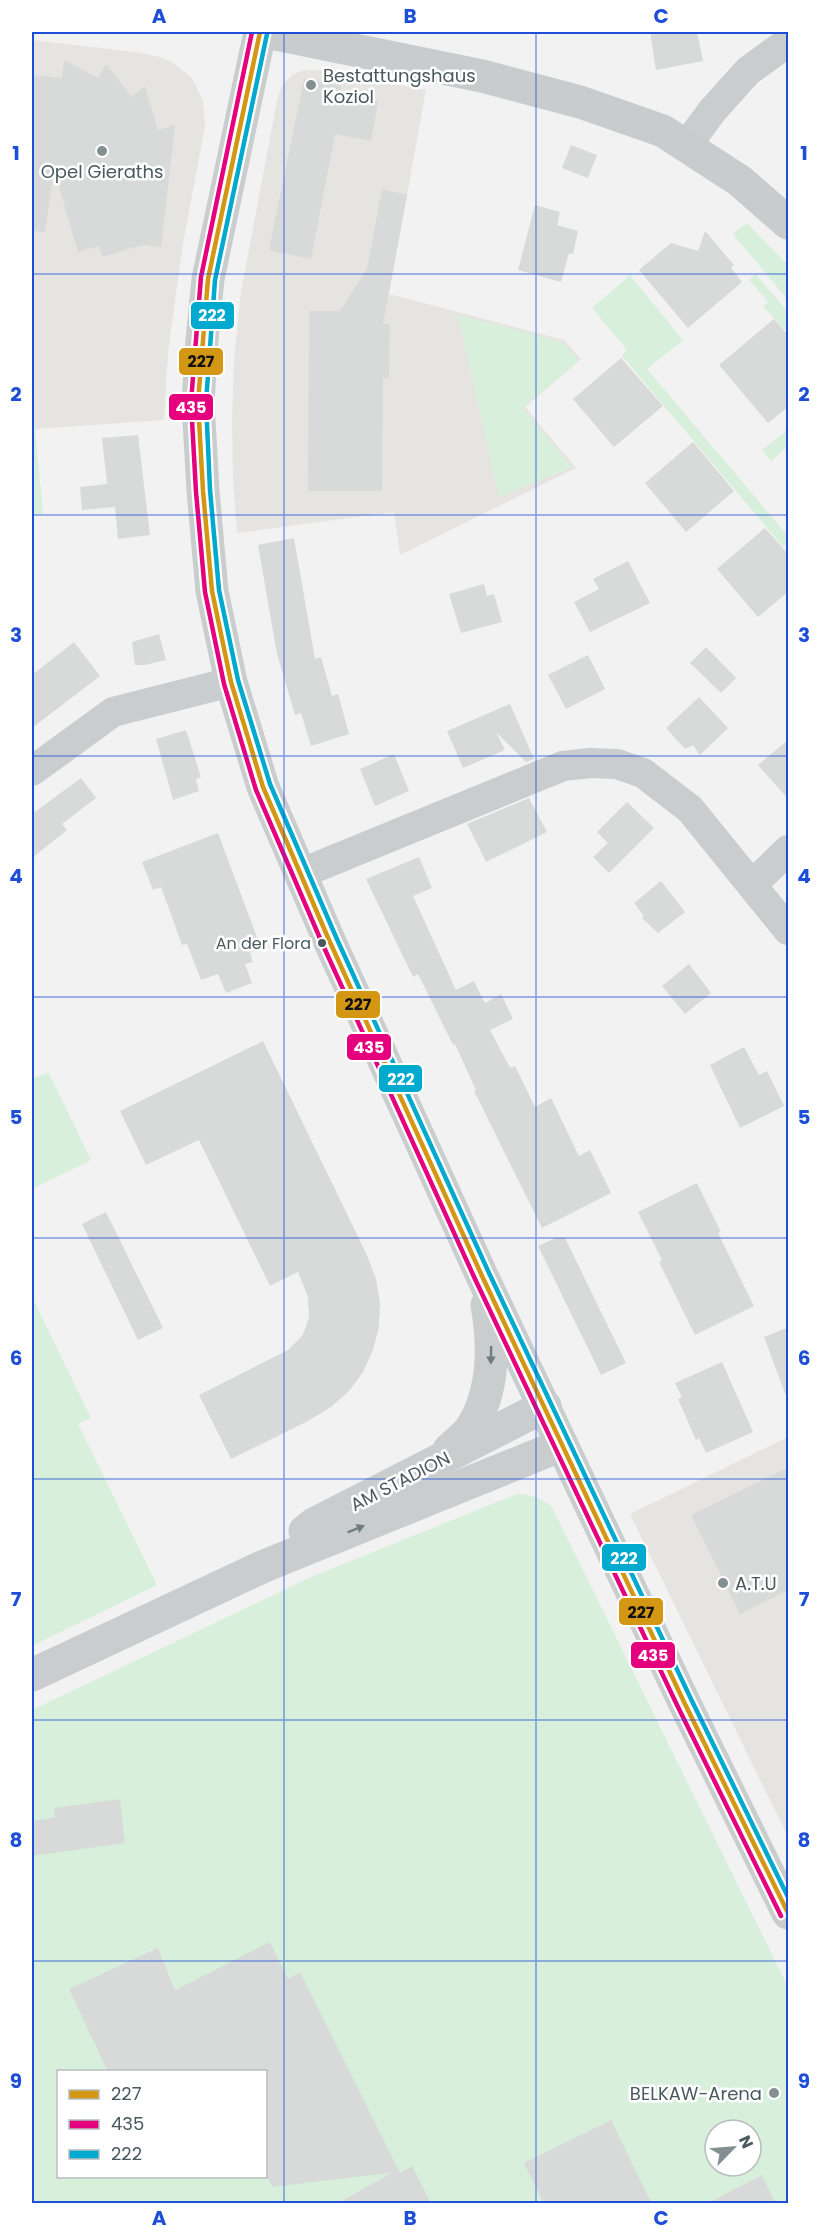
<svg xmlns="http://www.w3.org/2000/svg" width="820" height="2235" font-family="Poppins,sans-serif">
	<rect width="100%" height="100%" fill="#f2f2f2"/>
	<g fill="#e6e4e0">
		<polygon points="32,40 135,52 160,57 172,62 192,78 203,101 205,126 183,243 168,352 164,420 35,429 32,425"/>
		<polygon points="304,70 317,70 426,90 389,294 564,340 581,359 525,407 576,468 400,555 394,512 237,533 233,480 232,420 234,360 241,292 278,96 283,84 292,75"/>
		<polygon points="788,1437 788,1837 630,1514"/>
	</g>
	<g fill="#d8f0db" fill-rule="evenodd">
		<polygon points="747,223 788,265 788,300 733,234"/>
		<polygon points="755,274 788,312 788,329 785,330 763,306 768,302 749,280"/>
		<polygon points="630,275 683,340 647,369 788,536 788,541 783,547 622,356 627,350 592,308"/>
		<polygon points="458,315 563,342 579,361 523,408 572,467 499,497"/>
		<polygon points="32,425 35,429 43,514 32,515"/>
		<polygon points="788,429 788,446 771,461 762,450"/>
		<polygon points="49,1073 91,1160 32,1189 32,1078"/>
		<polygon points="32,1297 91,1418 78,1424 157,1585 32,1646"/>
		<path d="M517 1494C532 1494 541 1498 552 1507L788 1987V2203L32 2204V1710L313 1576ZM58 2072H266V2176H58ZM715 2130H751V2166H715Z"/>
	</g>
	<g fill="#d8dada">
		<polygon points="650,32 697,32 703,61 656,70"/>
		<polygon points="64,60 98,78 106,64 132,97 145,86 158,130 175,125 161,247 142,245 102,257 99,246 78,252 54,170 45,232 32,231 32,75 62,78"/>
		<polygon points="304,79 342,86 341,91 352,93 351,96 378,102 371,141 335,134 311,259 269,250"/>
		<polygon points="571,145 597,155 588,178 562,168"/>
		<polygon points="382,189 407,195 383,324 390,324 389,378 383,378 382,491 308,491 309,311 340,311 367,269"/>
		<polygon points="535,205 560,212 557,225 578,231 573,254 569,253 561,282 518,270"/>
		<polygon points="705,231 734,265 731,268 742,282 688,328 639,270 671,243 698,251"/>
		<polygon points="774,319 789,336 789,406 768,423 719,365"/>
		<polygon points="621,358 663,406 614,447 573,399"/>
		<polygon points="138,435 150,535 118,539 115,507 82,510 80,487 107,484 102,438"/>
		<polygon points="693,442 734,491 686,532 645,483"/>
		<polygon points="765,528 789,555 789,591 758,617 717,569"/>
		<polygon points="294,538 315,659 321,657 332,696 338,694 349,734 311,746 301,713 295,715 277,654 258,545"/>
		<polygon points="628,561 650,603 590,632 574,602 599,589 593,579"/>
		<polygon points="484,584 487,596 494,594 502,622 461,633 449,594"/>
		<polygon points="159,634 166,660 145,665 135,665 132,642"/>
		<polygon points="74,642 100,676 32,728 32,675"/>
		<polygon points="706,647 736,678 721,693 690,663"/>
		<polygon points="588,655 605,689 566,709 548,675"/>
		<polygon points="699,697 728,728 700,755 693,745 685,749 666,728"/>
		<polygon points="510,704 534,759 526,762 496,732 505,750 463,768 447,731"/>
		<polygon points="186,730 201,777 196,779 199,791 173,800 156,739"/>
		<polygon points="789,739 789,800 758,765"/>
		<polygon points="394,754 409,791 375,806 360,769"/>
		<polygon points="81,778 96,798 62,824 67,830 32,858 32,814"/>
		<polygon points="529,798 547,832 486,862 467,824"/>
		<polygon points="627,802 654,828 609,873 593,857 608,843 597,832"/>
		<polygon points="218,833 261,948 250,953 253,962 245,964 252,983 226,993 218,974 201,980 187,944 182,945 161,887 153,890 142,862"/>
		<polygon points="419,857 432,888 413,896 456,990 474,981 485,1003 501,994 513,1019 490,1030 510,1068 515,1066 535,1107 551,1098 579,1156 590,1150 611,1193 542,1228 474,1091 476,1090 455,1044 453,1045 418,974 413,977 366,879"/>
		<polygon points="661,881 685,912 658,933 642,918 644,916 634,903"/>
		<polygon points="689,964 711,993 685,1014 662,986"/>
		<polygon points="263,1041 366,1253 376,1279 380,1303 379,1327 373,1350 363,1372 349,1391 331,1407 308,1421 231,1459 199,1395 288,1350 302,1336 306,1327 309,1317 308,1297 298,1272 270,1286 199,1140 146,1165 120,1111"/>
		<polygon points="744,1047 759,1075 767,1071 784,1106 740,1128 710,1065"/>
		<polygon points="697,1183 721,1232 718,1233 754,1306 695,1335 659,1262 662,1260 638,1212"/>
		<polygon points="106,1212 163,1328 138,1340 82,1224"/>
		<polygon points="556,1238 565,1238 626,1363 601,1375 538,1246"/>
		<polygon points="789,1327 789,1396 786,1396 764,1337"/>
		<polygon points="722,1362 753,1432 706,1453 699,1438 696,1440 678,1399 682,1397 675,1383"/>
		<polygon points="789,1467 789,1590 740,1614 691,1515"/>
		<polygon points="120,1799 125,1843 32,1856 32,1821 55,1817 54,1808"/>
		<polygon points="270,1942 288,1979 300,1972 400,2173 412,2166 431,2204 337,2204 391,2173 272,2187 266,2174 266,2072 108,2072 69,1989 158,1948 175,1990"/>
		<polygon points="611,2120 652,2204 544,2204 524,2163"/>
		<polygon points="762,2175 776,2204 706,2204"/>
	</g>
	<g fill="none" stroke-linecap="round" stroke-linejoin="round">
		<g stroke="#c9cdce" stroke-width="30">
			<polyline points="687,145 712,111 748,71 788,42"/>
			<polyline points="32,771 113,712 231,682"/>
			<polyline points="302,873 563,766 590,763 617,764 643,773 690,809 788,930"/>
			<polyline points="752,885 788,850"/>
		</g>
		<polyline stroke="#c9cdce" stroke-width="33" points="562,1445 684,1702 788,1913"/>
		<g stroke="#c9cdce" stroke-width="33">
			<path d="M449 1450C456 1443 467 1435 472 1427 494 1391 494 1345 487 1305"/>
			<polyline points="305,1531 314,1524 545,1406"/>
			<polyline points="32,1675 262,1567 562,1445 482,1276 329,940 263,787 231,682 212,591 203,491 198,402 202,340 208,279 260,32"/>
		</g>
		<polyline stroke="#c8cccd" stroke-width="33" points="266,32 482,76 580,102 663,131 740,181 788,223"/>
		<defs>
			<polyline id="bus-1" points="260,32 208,279 198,402 203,491 212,591 231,682 263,787 329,940 482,1276 684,1702 788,1913"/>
			<polyline id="bus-2" points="252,32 201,277 191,402 196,492 205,592 224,684 256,790 322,943 475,1279 677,1705 781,1916"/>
			<polyline id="bus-3" points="267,34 215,280 206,402 210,490 219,590 238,680 270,784 336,937 489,1273 691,1699 788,1897"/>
		</defs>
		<use href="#bus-1" stroke="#fff" stroke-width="9"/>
		<use href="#bus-2" stroke="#fff" stroke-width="9"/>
		<use href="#bus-3" stroke="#fff" stroke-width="9"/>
		<use href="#bus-1" stroke="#d49713" stroke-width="4.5"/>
		<use href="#bus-2" stroke="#e5007d" stroke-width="4.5"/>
		<use href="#bus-3" stroke="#00a9ce" stroke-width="4.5"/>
	</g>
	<defs><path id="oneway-solid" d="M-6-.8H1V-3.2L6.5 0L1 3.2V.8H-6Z" transform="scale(1.5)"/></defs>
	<g fill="#6f7c80">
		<use href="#oneway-solid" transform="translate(491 1355) rotate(91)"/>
		<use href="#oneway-solid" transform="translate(356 1529) rotate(-22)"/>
	</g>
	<path fill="none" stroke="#1d4ed8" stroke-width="1.5" stroke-opacity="0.55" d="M284 32V2204M536 32V2204M32 274H788M32 515H788M32 756H788M32 997H788M32 1238H788M32 1479H788M32 1720H788M32 1961H788"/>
	<g fill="#848f92" stroke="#fff" stroke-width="2">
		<circle cx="311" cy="85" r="6"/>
		<circle cx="102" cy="151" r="6"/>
		<circle cx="723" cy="1583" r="6"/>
		<circle cx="774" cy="2093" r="6"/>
	</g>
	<circle fill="#49595e" stroke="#fff" stroke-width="2" cx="322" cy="943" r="5"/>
	<g text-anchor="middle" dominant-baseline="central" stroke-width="5" stroke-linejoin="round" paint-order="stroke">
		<g font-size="16" fill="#49595e" stroke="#fff" text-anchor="end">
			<text x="311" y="943">An der Flora</text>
		</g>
		<g font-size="18" fill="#49595e" stroke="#fff" text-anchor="start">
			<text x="323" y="75">Bestattungshaus<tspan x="323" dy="21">Koziol</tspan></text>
			<text x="102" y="171" text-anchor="middle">Opel Gieraths</text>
			<text x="735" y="1583">A.T.U</text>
			<text x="762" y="2093" text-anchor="end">BELKAW-Arena</text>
		</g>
		<g font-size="18" fill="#49595e" stroke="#fff">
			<text transform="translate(400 1481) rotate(-27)">AM STADION</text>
		</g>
	</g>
	<g stroke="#fff" stroke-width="2">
		<rect x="190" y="301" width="45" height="29" rx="6" fill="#00a9ce"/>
		<rect x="178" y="347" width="46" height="29" rx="6" fill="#d49713"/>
		<rect x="168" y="393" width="46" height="28" rx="6" fill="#e5007d"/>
		<rect x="335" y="990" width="46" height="29" rx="6" fill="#d49713"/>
		<rect x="346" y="1033" width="46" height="28" rx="6" fill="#e5007d"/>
		<rect x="378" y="1064" width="45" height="29" rx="6" fill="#00a9ce"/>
		<rect x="601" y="1543" width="46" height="29" rx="6" fill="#00a9ce"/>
		<rect x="618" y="1597" width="46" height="29" rx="6" fill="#d49713"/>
		<rect x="630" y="1641" width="46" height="28" rx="6" fill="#e5007d"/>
	</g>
	<g font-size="16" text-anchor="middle" font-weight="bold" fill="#fff">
		<text x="212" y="321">222</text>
		<text x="191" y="413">435</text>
		<text x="369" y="1053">435</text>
		<text x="401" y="1085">222</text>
		<text x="624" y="1564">222</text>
		<text x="653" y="1661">435</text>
	</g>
	<g font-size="16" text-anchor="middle" font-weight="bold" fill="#111">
		<text x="201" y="367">227</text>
		<text x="358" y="1010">227</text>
		<text x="641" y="1618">227</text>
	</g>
	<rect width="820" height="2235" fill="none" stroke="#ffffff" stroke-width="66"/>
	<rect x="57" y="2070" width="210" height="108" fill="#ffffff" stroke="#b6bdbf" stroke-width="1.5"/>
	<rect x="69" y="2090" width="30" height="9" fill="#d49713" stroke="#b6bdbf" stroke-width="1.5"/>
	<text x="111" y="2100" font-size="18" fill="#49595e">227</text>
	<rect x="69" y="2120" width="30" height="9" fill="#e5007d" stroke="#b6bdbf" stroke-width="1.5"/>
	<text x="111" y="2130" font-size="18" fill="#49595e">435</text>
	<rect x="69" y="2150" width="30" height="9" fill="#00a9ce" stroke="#b6bdbf" stroke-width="1.5"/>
	<text x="111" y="2160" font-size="18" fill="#49595e">222</text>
	<g transform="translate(733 2148) rotate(65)"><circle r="28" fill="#ffffff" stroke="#b6bdbf" stroke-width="1.5"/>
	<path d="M0-4.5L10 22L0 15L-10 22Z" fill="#848f92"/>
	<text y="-9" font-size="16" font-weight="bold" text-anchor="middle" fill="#49595e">N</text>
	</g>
	<rect x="33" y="33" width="754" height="2169" fill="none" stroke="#1d4ed8" stroke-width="2"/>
	<g font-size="20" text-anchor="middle" font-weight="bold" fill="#1d4ed8">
		<text x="159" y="23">A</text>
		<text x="410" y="23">B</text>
		<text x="661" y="23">C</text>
		<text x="16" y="160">1</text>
		<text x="804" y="160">1</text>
		<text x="16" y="401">2</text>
		<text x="804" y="401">2</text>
		<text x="16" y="642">3</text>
		<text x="804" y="642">3</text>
		<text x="16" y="883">4</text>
		<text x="804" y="883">4</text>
		<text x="16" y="1124">5</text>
		<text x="804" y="1124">5</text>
		<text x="16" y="1365">6</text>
		<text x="804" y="1365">6</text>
		<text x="16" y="1606">7</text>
		<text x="804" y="1606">7</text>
		<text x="16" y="1847">8</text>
		<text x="804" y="1847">8</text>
		<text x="16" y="2088">9</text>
		<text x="804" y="2088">9</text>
		<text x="159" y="2225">A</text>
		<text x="410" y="2225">B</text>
		<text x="661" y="2225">C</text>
	</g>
</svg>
